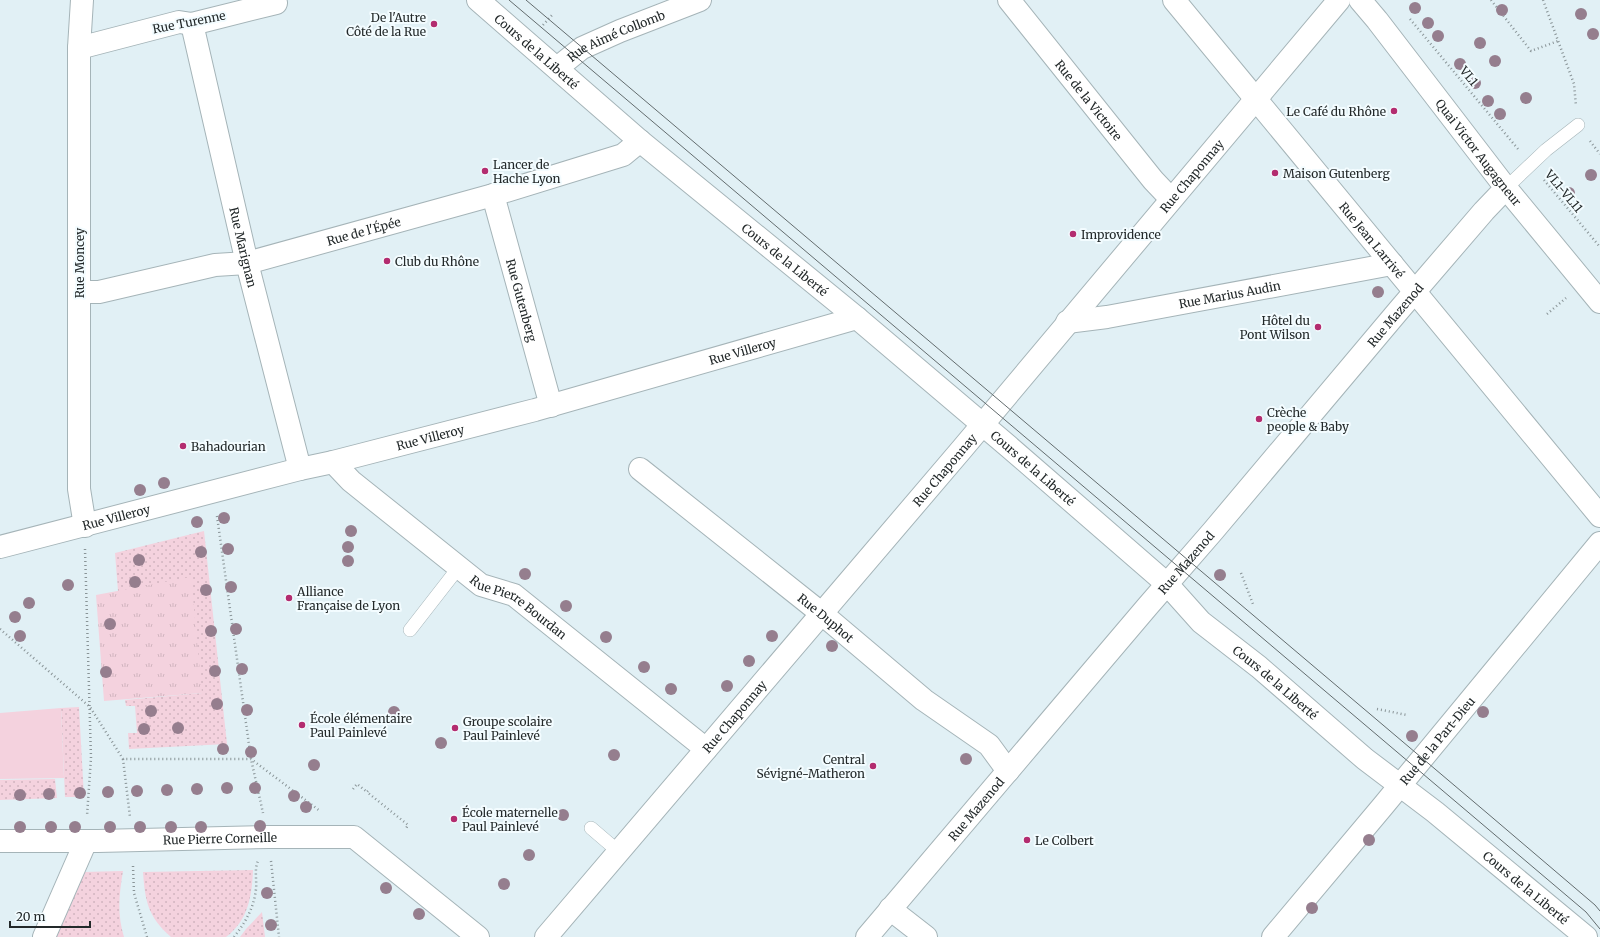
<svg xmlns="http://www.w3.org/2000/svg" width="1600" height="937" font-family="Merriweather,serif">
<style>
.grass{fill:url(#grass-dots)}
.park{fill:url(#park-tufts)}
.garden{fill:#f4d2de}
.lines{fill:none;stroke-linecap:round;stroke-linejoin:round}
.lane-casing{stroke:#a5b4b8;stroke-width:14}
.street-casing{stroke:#a5b4b8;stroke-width:24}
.secondary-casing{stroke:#a5b4b8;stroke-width:24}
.primary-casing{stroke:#a5b4b8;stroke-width:24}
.path{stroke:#899497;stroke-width:2.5;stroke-dasharray:1 3;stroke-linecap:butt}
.lane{stroke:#fff;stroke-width:13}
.street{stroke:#fff;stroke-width:22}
.secondary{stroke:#fff;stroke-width:22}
.primary{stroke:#fff;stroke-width:22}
.tram{stroke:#636c6e;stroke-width:1}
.tree{fill:#957e8e}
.poi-dot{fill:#b32c6f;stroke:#f3fcff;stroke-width:1.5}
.labels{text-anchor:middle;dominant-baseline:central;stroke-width:4;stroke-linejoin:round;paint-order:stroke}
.poi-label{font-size:12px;fill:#23292a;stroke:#f3fcff;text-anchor:start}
.street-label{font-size:12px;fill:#23292a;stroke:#f3fcff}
</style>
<defs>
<pattern id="grass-dots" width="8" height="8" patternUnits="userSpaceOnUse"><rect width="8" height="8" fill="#f4d2de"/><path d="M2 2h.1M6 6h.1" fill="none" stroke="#d1b4bf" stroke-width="1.8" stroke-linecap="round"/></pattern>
<pattern id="park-tufts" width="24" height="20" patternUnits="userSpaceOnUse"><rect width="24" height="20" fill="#f4d2de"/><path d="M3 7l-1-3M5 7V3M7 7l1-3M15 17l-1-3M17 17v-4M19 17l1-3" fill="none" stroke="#d1b4bf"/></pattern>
</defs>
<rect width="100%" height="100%" fill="#e1f0f5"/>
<path class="grass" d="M204,531L227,744L129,749L128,733H137L135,706H126L125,700L202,693L118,591L115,553Z
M79,707L84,797H65L61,708Z
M55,779L57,798L0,800V780Z
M253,870C252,896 248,921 226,937H171C148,917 145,901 143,872Z
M123,871C119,894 117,915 124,937H56L83,872Z
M262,912L265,937H240L246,929Z"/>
<path class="park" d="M191,577L202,693L104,701L96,595Z"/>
<path class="garden" d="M61,708L64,778L0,779V713Z"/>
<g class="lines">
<g class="lane-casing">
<path id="lane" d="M1506,188L1546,150L1578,125
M410,630L459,567
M591,828L619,852"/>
</g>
<g class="street-casing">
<g id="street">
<path d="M82,0L79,48V489L85,526"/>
<path id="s1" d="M1009,0L1153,180L1171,199"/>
<path id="s2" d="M1174,0L1600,516"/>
<path id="s3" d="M192,24L247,263L300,469"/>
<path d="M79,48L179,22L192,24L276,3"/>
<path id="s4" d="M557,68L582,48L620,31L700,0"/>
<path id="s5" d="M493,195L551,406"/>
<path id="s6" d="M79,292H99L215,265L247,263L493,195L623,155L640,141"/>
<path id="s7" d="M1067,322L1107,317L1392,264"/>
<path id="s8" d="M333,462L351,481L481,585L514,595L706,749"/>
<path id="s9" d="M640,469L821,613L924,700L989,745L1008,771"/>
<path id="s10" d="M0,547L300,469L333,462L535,410L857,318"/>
<path id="s11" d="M0,841H98L269,837H354L478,937"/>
<path d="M890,909L926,937"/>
<path d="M44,937L86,841"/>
<path id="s12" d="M546,937L962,449L1339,0"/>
<path id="s13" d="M867,937L1147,607L1213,531L1399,310L1484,211L1506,188"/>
<path id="s14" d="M1273,937L1383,806L1600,543"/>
</g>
</g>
<g class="secondary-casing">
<g id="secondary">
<path id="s15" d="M478,0L640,141L857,318L1008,446L1167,584L1201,622L1259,667L1365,759L1435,812L1586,937"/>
</g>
</g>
<g class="primary-casing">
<g id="primary">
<path id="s16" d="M1360,0L1377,20L1506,188L1600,302"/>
</g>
</g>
<path class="path" d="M1491,0L1531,51L1558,41
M1543,0L1574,84L1576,106
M1410,19L1518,149
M543,25L553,14
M1590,141L1600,154
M1544,180L1600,247
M1547,314L1566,298
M217,516L251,759L263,813
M85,549L91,758L87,816
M1241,573L1253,604
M0,629L90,707L123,759H251L320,811
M1377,709L1407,715
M123,759L130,817
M353,789L357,784L367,792
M368,791L367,792L408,825L405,830
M271,861L279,937
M133,866L134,893L147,937
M234,937C245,923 254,908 256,889C257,880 254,870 258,861"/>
<use href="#lane" class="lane"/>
<use href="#street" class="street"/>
<use href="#secondary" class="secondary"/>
<use href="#primary" class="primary"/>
<path class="tram" d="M509,0L1586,912L1600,929
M526,0L1487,813L1595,905L1600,911"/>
</g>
<g class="tree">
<circle cx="1415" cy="8" r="6"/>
<circle cx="1502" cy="10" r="6"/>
<circle cx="1581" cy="14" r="6"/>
<circle cx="1428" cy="23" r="6"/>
<circle cx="1593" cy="34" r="6"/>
<circle cx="1438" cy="36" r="6"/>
<circle cx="1480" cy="43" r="6"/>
<circle cx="1495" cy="61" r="6"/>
<circle cx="1460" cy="64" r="6"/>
<circle cx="1475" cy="83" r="6"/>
<circle cx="1526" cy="98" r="6"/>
<circle cx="1488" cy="101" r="6"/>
<circle cx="1500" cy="114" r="6"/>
<circle cx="1591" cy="175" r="6"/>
<circle cx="1569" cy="193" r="6"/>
<circle cx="1378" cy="292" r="6"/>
<circle cx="164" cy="483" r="6"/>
<circle cx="140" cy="490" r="6"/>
<circle cx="224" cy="518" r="6"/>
<circle cx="197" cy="522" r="6"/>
<circle cx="351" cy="531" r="6"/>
<circle cx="348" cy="547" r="6"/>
<circle cx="228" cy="549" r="6"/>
<circle cx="201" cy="552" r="6"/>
<circle cx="139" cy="560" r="6"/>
<circle cx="348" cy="561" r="6"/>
<circle cx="525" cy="574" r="6"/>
<circle cx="1220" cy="575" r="6"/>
<circle cx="135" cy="582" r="6"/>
<circle cx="68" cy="585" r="6"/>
<circle cx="231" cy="587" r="6"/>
<circle cx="206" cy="590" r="6"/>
<circle cx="29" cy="603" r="6"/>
<circle cx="566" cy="606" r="6"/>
<circle cx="15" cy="617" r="6"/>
<circle cx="110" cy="624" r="6"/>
<circle cx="236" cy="629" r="6"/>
<circle cx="211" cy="631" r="6"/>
<circle cx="20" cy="636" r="6"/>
<circle cx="772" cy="636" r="6"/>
<circle cx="606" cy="637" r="6"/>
<circle cx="832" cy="646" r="6"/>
<circle cx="749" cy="661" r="6"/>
<circle cx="644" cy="667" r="6"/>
<circle cx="242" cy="669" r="6"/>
<circle cx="215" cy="671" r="6"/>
<circle cx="106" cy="672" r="6"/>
<circle cx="727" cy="686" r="6"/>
<circle cx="671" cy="689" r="6"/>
<circle cx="217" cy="704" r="6"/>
<circle cx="247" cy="710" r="6"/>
<circle cx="151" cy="711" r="6"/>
<circle cx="394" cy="712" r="6"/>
<circle cx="1483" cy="712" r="6"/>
<circle cx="178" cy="728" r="6"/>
<circle cx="144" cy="729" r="6"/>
<circle cx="1412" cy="736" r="6"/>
<circle cx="441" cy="743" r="6"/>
<circle cx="223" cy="749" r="6"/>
<circle cx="251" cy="752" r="6"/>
<circle cx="614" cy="755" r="6"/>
<circle cx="966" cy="759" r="6"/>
<circle cx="314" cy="765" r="6"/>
<circle cx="227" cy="788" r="6"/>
<circle cx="255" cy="788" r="6"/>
<circle cx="197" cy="789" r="6"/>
<circle cx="167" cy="790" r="6"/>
<circle cx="137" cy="791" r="6"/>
<circle cx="108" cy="792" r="6"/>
<circle cx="80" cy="793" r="6"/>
<circle cx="49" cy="794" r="6"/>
<circle cx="20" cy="795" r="6"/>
<circle cx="294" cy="796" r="6"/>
<circle cx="306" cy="807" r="6"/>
<circle cx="563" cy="815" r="6"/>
<circle cx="260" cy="826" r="6"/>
<circle cx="20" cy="827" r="6"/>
<circle cx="51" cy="827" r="6"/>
<circle cx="75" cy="827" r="6"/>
<circle cx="110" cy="827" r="6"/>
<circle cx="140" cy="827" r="6"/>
<circle cx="171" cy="827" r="6"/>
<circle cx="201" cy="827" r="6"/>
<circle cx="1369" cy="840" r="6"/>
<circle cx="529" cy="855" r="6"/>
<circle cx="504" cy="884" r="6"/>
<circle cx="386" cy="888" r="6"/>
<circle cx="267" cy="893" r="6"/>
<circle cx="1312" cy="908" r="6"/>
<circle cx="419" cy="914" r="6"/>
<circle cx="271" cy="925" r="6"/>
</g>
<g class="poi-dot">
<circle cx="434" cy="24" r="4"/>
<circle cx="1394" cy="111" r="4"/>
<circle cx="485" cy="171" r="4"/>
<circle cx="1275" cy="173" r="4"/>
<circle cx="1073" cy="234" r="4"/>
<circle cx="387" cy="261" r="4"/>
<circle cx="1318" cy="327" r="4"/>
<circle cx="1259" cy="419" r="4"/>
<circle cx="183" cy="446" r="4"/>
<circle cx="289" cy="598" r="4"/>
<circle cx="302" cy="725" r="4"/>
<circle cx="455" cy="728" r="4"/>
<circle cx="873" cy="766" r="4"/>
<circle cx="454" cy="819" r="4"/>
<circle cx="1027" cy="840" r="4"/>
</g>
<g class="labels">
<g class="poi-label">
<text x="426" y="17" text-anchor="end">De l'Autre<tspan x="426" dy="14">Côté de la Rue</tspan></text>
<text x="1386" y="111" text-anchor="end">Le Café du Rhône</text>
<text x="493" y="164">Lancer de<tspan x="493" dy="14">Hache Lyon</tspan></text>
<text x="1283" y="173">Maison Gutenberg</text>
<text x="1081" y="234">Improvidence</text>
<text x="395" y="261">Club du Rhône</text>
<text x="1310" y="320" text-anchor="end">Hôtel du<tspan x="1310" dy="14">Pont Wilson</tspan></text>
<text x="1267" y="412">Crèche<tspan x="1267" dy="14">people &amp; Baby</tspan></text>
<text x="191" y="446">Bahadourian</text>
<text x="297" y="591">Alliance<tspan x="297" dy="14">Française de Lyon</tspan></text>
<text x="310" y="718">École élémentaire<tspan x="310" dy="14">Paul Painlevé</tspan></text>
<text x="463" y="721">Groupe scolaire<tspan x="463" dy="14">Paul Painlevé</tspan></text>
<text x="865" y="759" text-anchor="end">Central<tspan x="865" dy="14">Sévigné-Matheron</tspan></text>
<text x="462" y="812">École maternelle<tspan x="462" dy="14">Paul Painlevé</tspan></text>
<text x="1035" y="840">Le Colbert</text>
</g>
<g class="street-label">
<text transform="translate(189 22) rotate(-11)">Rue Turenne</text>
<text stroke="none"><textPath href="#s4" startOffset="68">Rue Aimé Collomb</textPath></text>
<text stroke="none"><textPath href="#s15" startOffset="78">Cours de la Liberté</textPath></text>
<text transform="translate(1469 76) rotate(50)">VL1</text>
<text stroke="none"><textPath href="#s1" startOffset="128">Rue de la Victoire</textPath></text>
<text stroke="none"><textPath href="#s16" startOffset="193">Quai Victor Augagneur</textPath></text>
<text stroke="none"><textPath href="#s12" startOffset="998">Rue Chaponnay</textPath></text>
<text transform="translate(1564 191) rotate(50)">VL1-VL11</text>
<text stroke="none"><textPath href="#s6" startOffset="292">Rue de l'Épée</textPath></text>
<text stroke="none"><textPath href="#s2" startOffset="311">Rue Jean Larrivé</textPath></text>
<text stroke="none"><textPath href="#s3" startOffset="229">Rue Marignan</textPath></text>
<text stroke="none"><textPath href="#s15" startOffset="402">Cours de la Liberté</textPath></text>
<text transform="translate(79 263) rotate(-90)">Rue Moncey</text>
<text stroke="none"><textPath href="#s7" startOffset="165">Rue Marius Audin</textPath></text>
<text stroke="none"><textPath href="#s5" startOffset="109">Rue Gutenberg</textPath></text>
<text stroke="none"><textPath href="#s13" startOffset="816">Rue Mazenod</textPath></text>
<text stroke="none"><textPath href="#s10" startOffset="768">Rue Villeroy</textPath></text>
<text stroke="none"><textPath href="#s10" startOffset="444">Rue Villeroy</textPath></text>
<text stroke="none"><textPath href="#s15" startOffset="726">Cours de la Liberté</textPath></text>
<text stroke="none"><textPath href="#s12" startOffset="614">Rue Chaponnay</textPath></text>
<text stroke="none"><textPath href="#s10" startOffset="120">Rue Villeroy</textPath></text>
<text stroke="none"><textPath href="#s13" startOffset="492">Rue Mazenod</textPath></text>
<text stroke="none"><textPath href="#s8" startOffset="237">Rue Pierre Bourdan</textPath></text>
<text stroke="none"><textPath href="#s9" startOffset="238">Rue Duphot</textPath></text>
<text stroke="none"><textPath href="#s15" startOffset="1050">Cours de la Liberté</textPath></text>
<text stroke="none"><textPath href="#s12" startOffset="290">Rue Chaponnay</textPath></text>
<text stroke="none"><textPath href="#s14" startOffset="256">Rue de la Part-Dieu</textPath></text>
<text stroke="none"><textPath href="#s13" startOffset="168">Rue Mazenod</textPath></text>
<text stroke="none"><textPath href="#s11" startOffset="220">Rue Pierre Corneille</textPath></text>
<text stroke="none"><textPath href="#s15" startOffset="1374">Cours de la Liberté</textPath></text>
</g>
</g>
<path d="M10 921v6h80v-6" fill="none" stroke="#23292a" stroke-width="2"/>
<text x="16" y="921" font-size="12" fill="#23292a" stroke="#f3fcff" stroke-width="3" paint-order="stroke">20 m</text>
</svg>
